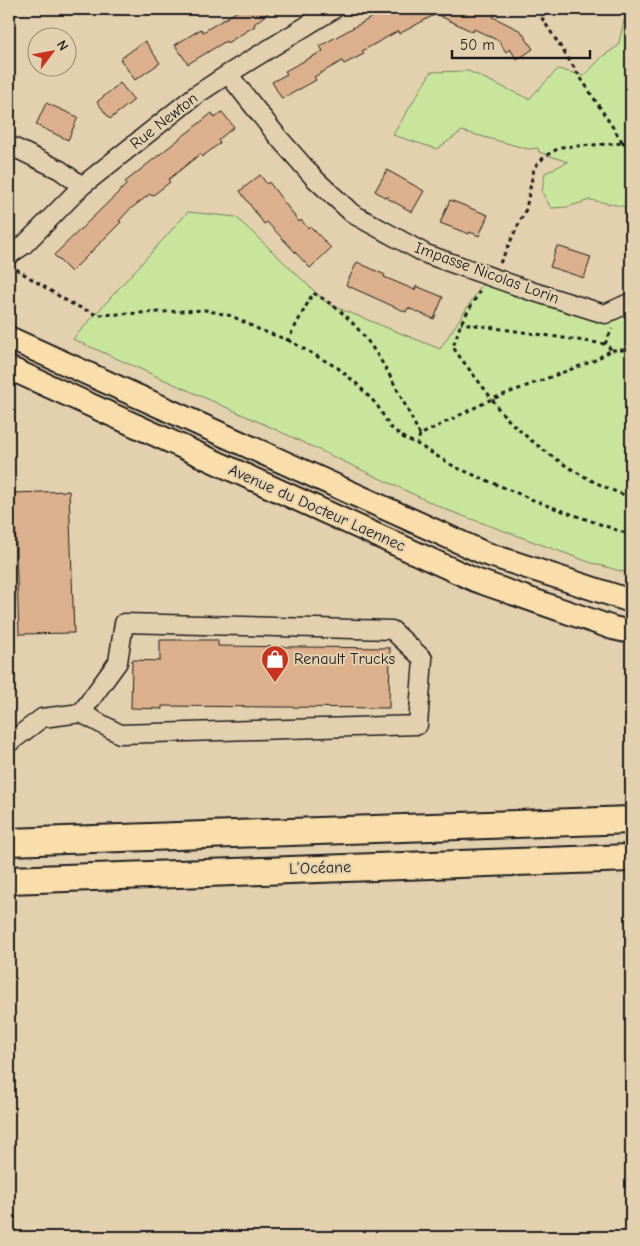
<svg xmlns="http://www.w3.org/2000/svg" width="640" height="1246" font-family="'Comic Neue',sans-serif">
<style>
.green{fill:#c9e59c;stroke:#72805c}
.building{fill:#dcb08c;stroke:#1c1c1c}
.lines{fill:none;stroke-linecap:round;stroke-linejoin:round}
.minor-casing{stroke:#1c1c1c;stroke-width:21}
.major-casing{stroke:#1c1c1c;stroke-width:26}
.highway-casing{stroke:#1c1c1c;stroke-width:30}
.path{stroke:#1c1c1c;stroke-width:3;stroke-dasharray:4 4;stroke-linecap:butt}
.minor{stroke:#e3d0ae;stroke-width:18}
.major{stroke:#f9deab;stroke-width:22}
.highway{stroke:#f9deab;stroke-width:26}
.labels{text-anchor:middle;dominant-baseline:central;stroke-width:4;stroke-linejoin:round;paint-order:stroke}
.street-label{font-size:16px;fill:#1c1c1c;stroke:#e3d0ae}
.poi-label{font-size:16px;fill:#1c1c1c;stroke:#e3d0ae;text-anchor:start}
</style>
<rect width="100%" height="100%" fill="#e3d0ae"/>
<filter id="ink" filterUnits="userSpaceOnUse"><feTurbulence type="fractalNoise" baseFrequency=".02" numOctaves="2"/><feDisplacementMap in="SourceGraphic" scale="10" xChannelSelector="R" yChannelSelector="G"/><feConvolveMatrix kernelMatrix="1 2 1 2 8 2 1 2 1" color-interpolation-filters="sRGB"/></filter>
<g filter="url(#ink)">
<path class="green" d="M627,9H631V209L622,206L590,200L567,207L551,208L542,192L545,173L568,162L539,152L538,148L528,149L462,131L437,149L393,135L431,72L468,71L529,99L558,69L584,76L603,56L618,46Z
M188,212L236,217L328,304L440,349L493,268L631,319V574L589,562L447,510L266,425L73,339Z"/>
<path class="building" d="M241,9H273L254,24L255,26L227,43L226,41L188,64L175,45L201,29L203,32Z
M387,9H498L493,17L521,31L533,49L517,60L510,49L506,52L499,41L474,29L473,32L436,14L399,34L398,31L362,51L364,54L344,64L342,61L314,77L316,80L282,99L272,82L287,74L285,71L323,51L320,46Z
M145,41L160,63L135,80L120,59Z
M120,83L134,100L110,119L97,102Z
M46,103L78,117L68,140L36,125Z
M222,112L234,127L218,140L220,143L202,157L200,154L168,180L170,182L152,196L150,194L129,210L119,221L121,222L71,272L54,255L127,184L125,182L212,113L215,118Z
M387,170L424,191L412,212L387,198L388,196L386,198L375,191Z
M260,175L267,184L269,182L299,222L301,220L308,228L310,226L331,248L310,268L267,222L264,224L240,191Z
M450,200L488,215L479,236L470,232L469,234L440,223Z
M557,246L591,257L584,278L550,267Z
M357,262L385,275L384,277L415,290L416,286L443,297L434,319L408,308L406,312L346,285Z
M69,491L74,633L19,634L14,493Z
M160,640H218V646L390,648L389,708L162,706V709L131,708L132,660L160,661Z"/>
<g class="lines">
<g class="minor-casing">
<path id="minor" d="M228,74L278,137L315,179L353,214L426,254L531,291L605,314L631,302
M9,145L60,170L82,186
M9,255L24,245L82,186L196,95L228,74L334,9
M9,743L42,718L81,713L120,734L418,725L423,659L392,630L124,623L118,662L81,713"/>
</g>
<g class="major-casing">
<path id="major" d="M9,338L484,553L631,601
M9,368L475,580L613,628L631,632"/>
</g>
<g class="highway-casing">
<path id="highway" d="M9,842L631,820
M9,880L631,858"/>
</g>
<path class="path" d="M631,137L623,143L631,146
M500,263L526,209L534,168L545,156L561,147L623,143L536,9
M16,269L70,303L97,315L205,310L232,316L260,330L288,340L313,293C369,322 393,382 420,435L492,399L593,361L612,350L605,344L461,323
M480,291L461,323L453,347C465,365 479,381 492,399C496,404 498,410 503,414C533,447 588,484 631,497
M288,340L338,368L357,384L377,405L390,427L404,438L417,444
M605,344L612,329
M612,350H631
M420,435L417,444L455,467L543,504L631,535"/>
<use href="#minor" class="minor"/>
<use href="#major" class="major"/>
<use href="#highway" class="highway"/>
</g>
</g>
<defs>
<g id="shop-pin" transform="scale(1.4375)"><path d="M0 17L-7.5 6A9.5 9.5 0 1 1 7.5 6Z" fill="#c8321e" stroke="#e3d0ae"/><path d="M-5-2.5h2.3a2.7 3.5 0 0 1 5.4 0H5L5.5 6h-11ZM-1.5-2.5h3a1.5 2.3 0 0 0-3 0Z" fill="#fff"/></g>
</defs>
<g fill-rule="evenodd">
<use href="#shop-pin" x="275" y="659"/>
</g>
<g class="labels">
<g class="street-label">
<text transform="translate(164 121) rotate(-38)">Rue Newton</text>
<text transform="translate(487 273) rotate(20)">Impasse Nicolas Lorin</text>
<text transform="translate(317 508) rotate(24)">Avenue du Docteur Laennec</text>
<text transform="translate(320 868) rotate(-2)">L’Océane</text>
</g>
<g class="poi-label">
<text x="294" y="659">Renault Trucks</text>
</g>
</g>
<rect width="640" height="1246" fill="none" stroke="#e3d0ae" stroke-width="30"/>
<rect x="15" y="15" width="610" height="1216" fill="none" stroke="#1c1c1c" stroke-width="2" filter="url(#ink)"/>
<g transform="translate(52 52) rotate(58)"><circle r="24" fill="#e3d0ae" stroke="#938874"/>
<path d="M0-4L9 19L0 12L-9 19Z" fill="#c8321e"/>
<text y="-8" font-size="14" font-weight="bold" text-anchor="middle" fill="#1c1c1c">N</text>
</g>
<path d="M452 50v8h138v-8" fill="none" stroke="#1c1c1c" stroke-width="2.5"/>
<text x="460" y="50" font-size="15" fill="#1c1c1c" stroke="#e3d0ae" stroke-width="4" paint-order="stroke">50 m</text>
</svg>
